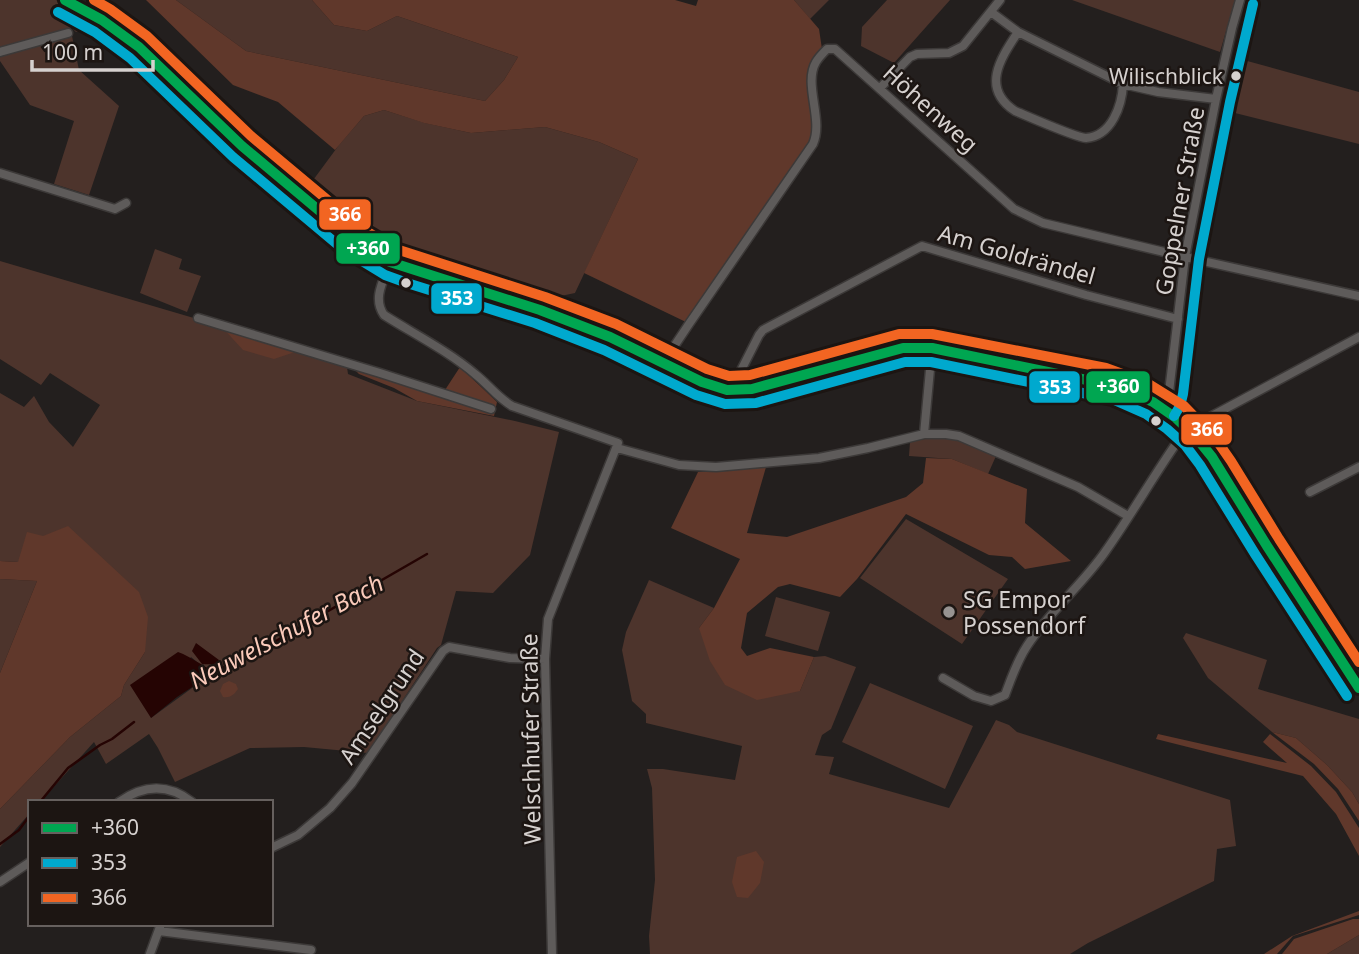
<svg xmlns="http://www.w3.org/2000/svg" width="1359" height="954" font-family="'Noto Sans',sans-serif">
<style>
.green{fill:#4d342c;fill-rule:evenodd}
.forest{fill:#60382b}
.water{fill:#250403}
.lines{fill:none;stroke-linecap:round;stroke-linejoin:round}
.stream{stroke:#250403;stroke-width:2.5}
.minor-casing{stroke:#3c3938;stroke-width:11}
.major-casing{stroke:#3c3938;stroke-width:14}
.minor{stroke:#5e5b5a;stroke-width:8}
.major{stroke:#615653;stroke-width:10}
.bus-1-casing{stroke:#1c1512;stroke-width:16}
.bus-2-casing{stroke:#1c1512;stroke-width:16}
.bus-3-casing{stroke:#1c1512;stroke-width:16}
.bus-1{stroke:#00a651;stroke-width:10}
.bus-2{stroke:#00a9ce;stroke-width:10}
.bus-3{stroke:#f26522;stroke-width:10}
.bus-dot{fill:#d6d1cf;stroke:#1c1512;stroke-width:2.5}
.poi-dot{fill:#979391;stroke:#1c1512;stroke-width:2.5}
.labels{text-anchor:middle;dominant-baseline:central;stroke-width:5;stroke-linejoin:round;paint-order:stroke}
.bus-label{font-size:21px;fill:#d6d1cf;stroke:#1c1512;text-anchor:end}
.street-label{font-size:23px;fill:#d6d1cf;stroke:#1c1512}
.poi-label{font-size:23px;fill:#d6d1cf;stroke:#1c1512;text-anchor:start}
.water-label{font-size:24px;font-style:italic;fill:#facaba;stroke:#1c1512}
.line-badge{stroke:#1c1512;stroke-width:2.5}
.badge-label{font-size:19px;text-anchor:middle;font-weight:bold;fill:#fff}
</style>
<rect width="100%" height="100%" fill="#231f1e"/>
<path class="green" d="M0,0H56L96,22L93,26L76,32L72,28L0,48Z
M176,0H312L334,25L367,31L397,16L518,57L504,80L485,101L246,51Z
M794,0H829L810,19Z
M887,0H950L894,63L861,46L862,27Z
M1072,0H1235L1220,52Z
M72,36L79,70L119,106L89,195L54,184L74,121L30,105L0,61V55L42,42Z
M1240,59L1359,92V144L1227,111Z
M384,110L425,123L471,133L545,127L599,142L638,159L575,293L542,300L450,274L392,255L367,240L305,191L339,145L364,116Z
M155,249L182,259L179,269L201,276L187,312L140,293Z
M0,261L221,326L347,367L348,374L417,401L515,421L559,432L530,555L493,593L456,591L441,645L437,648L368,753L304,747L250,748L175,782L158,748L149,734L106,764L94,742L40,802H30V813L0,847V809L70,737L121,696L124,685L145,652L18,562L0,561V393L24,407L34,396L49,422L73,447L100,405L50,373L41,385L0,359ZM191,657L202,666L214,672L151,718Z
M939,436L956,440L996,456L988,474L952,459L909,456L910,442Z
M906,519L1008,579L962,644L860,578Z
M0,579L37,581L0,673Z
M649,580L714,608L699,628L800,691L814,657L825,656L856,667L831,729L822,735L815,755L834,757L829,774L949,808L996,720L1009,725L1017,732L1230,800L1236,846L1217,849L1214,881L1088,943L1070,954H650L649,936L655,880L652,788L647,769H663L735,780L742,746L646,723V714L632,701L622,650L626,632Z
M776,597L830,612L818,651L765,636Z
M1186,633L1267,660L1258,689L1359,719V804L1352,792L1327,765L1296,738L1272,732L1208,678L1183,638Z
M870,683L973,726L945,789L842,742Z
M1359,935V954H1327Z"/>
<path class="forest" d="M146,0H176L246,51L485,101L504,80L518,57L397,16L367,31L334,25L312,0H675L696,6L698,0H794L819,29L822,49L814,62V134L812,142L688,323L584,273L638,159L599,142L545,127L471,133L424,123L384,110L364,116L335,150L278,102L233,85Z
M221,326L298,351L274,359L243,350Z
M460,367L497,402L494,416L417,401L394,388L359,374L354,369L445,390Z
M926,458L952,459L1027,489L1025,523L1071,561L1025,569L1012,557L989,555L906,514L857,579L840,597L790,584L778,587L747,613L741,648L747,656L770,648L814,657L800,691L757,700L725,685L710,661L699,628L714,608L740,559L671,528L698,472L766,467L747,533L787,537L906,497L923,483Z
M68,526L139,592L148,617L145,652L124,685L121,696L70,737L0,809V673L37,581L0,579V561L18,562L27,532L43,536Z
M229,681L236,684L238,689C234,695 230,698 223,697L220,691L223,684Z
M1272,732L1296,738L1327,765L1352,792L1359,804V821L1338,789L1314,764Z
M1158,734L1287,763L1263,742L1270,734L1311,766L1336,792L1359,828V856L1336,814L1303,776L1156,739Z
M756,851L764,862L760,883L748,898L737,897L732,882L737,857Z
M1359,911V915L1293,936L1277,954H1264L1292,936Z
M1353,919H1359V935L1327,954H1282L1294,939Z"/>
<path class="water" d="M196,643L219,660C216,666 208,664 202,664L192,651Z
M178,652C192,657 202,666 215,672L177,697L151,718L130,685Z"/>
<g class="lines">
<path class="stream" d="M209,672L238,663L427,554
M40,802L68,768L100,745L112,739L134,722
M0,844L19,830L30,815"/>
<g class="minor-casing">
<path id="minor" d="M991,12L1018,32L1123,84L1158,92L1216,99
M1018,32C1001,58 980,88 1015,111C1027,116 1077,138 1086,138C1112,136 1122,105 1123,84
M0,52L68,33
M880,88L910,57L917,54L949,53L963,46L1000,0
M0,173L115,209L126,203
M390,262C384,280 372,298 384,315C414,334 448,351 475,374C488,384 497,397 512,406L618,443L548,619L545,659L552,954
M198,318L380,373L491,409
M663,363L689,324L813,144C824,120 803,84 816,62C819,57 823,53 827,49H835L1014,209L1043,223L1185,257L1359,296
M731,390L759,335L763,330L922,246L1086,295L1178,319
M1162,409L1167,401L1169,392L1185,257L1216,99L1232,28L1240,0
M924,434L932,348
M617,448L679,465L716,467L819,458L868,448L924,434H946L959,436L1078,487L1128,516
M1310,492L1359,467
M943,678L974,696L991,701L1005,695C1011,679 1017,661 1027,646C1049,612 1082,585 1105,552C1132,514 1155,473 1182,435L1193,426L1359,337
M119,802C143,785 168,783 192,802
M271,848L298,835L330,808L352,783L443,651L449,647L510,658L545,659
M0,882L30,862
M159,931L311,950
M150,954L161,924"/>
</g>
<g class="major-casing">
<path id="major" d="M65,0L102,20L139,47L242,146L353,239L390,262L411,270L540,310L610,337L702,382L727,390L752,389L903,348H932L1103,382C1137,390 1172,410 1195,436C1219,462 1235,496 1254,526C1288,580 1324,634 1359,688"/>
</g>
<use href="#minor" class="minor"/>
<use href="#major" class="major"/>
<g class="bus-1-casing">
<path id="bus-1" d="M65,0L102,20L139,47L242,146L353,239L390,262L540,310L610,337L702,382L727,390L752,389L903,348H932L1116,386L1153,402L1176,418L1195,436L1212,457L1267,546L1359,688"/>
</g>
<g class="bus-2-casing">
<path id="bus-2" d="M58,12L95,32L130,58L233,157L344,250L385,275L407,283L535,323L604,350L696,395L725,404L756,403L905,362H931L1112,399L1146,414L1167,429L1185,445L1200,465L1255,554L1347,696
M1174,416L1180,406L1183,394L1199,259L1230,102L1253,4"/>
</g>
<g class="bus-3-casing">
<path id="bus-3" d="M94,0L110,9L147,36L251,136L361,228L396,249L545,297L616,324L707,369L729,376L750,375L899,334H932L1106,368L1147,383L1184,406L1215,438L1231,461L1279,539L1359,662"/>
</g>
<use href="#bus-1" class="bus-1"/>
<use href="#bus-2" class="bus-2"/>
<use href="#bus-3" class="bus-3"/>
</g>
<g class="bus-dot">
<circle cx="1236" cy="76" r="6"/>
<circle cx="406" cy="283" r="6"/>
<circle cx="1156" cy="421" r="6"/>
</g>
<circle class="poi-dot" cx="949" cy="612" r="7"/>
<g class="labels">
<g class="bus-label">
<text x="1223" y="76">Wilischblick</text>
</g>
<g class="street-label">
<text transform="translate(931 108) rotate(42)">Höhenweg</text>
<text transform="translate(1179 201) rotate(-80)">Goppelner Straße</text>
<text transform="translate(1017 254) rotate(16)">Am Goldrändel</text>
<text transform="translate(381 706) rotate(-56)">Amselgrund</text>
<text transform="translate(530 739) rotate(-91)">Welschhufer Straße</text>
</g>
<g class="poi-label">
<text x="963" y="599">SG Empor<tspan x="963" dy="26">Possendorf</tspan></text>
</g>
<g class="water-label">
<text transform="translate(286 631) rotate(-28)">Neuwelschufer Bach</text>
</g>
</g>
<g class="line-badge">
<rect x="318" y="198" width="54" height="33" rx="7" fill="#f26522"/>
<rect x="335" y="232" width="66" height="33" rx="7" fill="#00a651"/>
<rect x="430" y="282" width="53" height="33" rx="7" fill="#00a9ce"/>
<rect x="1085" y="370" width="66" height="34" rx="7" fill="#00a651"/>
<rect x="1028" y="370" width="53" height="34" rx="7" fill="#00a9ce"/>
<rect x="1180" y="413" width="53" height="33" rx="7" fill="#f26522"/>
</g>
<g class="badge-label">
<text x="345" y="221">366</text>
<text x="368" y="255">+360</text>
<text x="457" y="305">353</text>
<text x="1118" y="393">+360</text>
<text x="1055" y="394">353</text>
<text x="1207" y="436">366</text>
</g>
<rect x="28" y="800" width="245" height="126" fill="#1c1512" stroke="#66605e" stroke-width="2"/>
<rect x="42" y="823" width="35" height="10" fill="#00a651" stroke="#66605e" stroke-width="2"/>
<text x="91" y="835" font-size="21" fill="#d6d1cf">+360</text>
<rect x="42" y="858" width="35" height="10" fill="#00a9ce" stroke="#66605e" stroke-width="2"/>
<text x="91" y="870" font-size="21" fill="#d6d1cf">353</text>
<rect x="42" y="893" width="35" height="10" fill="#f26522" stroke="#66605e" stroke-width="2"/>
<text x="91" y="905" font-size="21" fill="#d6d1cf">366</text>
<path d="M32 60v10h121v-10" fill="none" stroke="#d6d1cf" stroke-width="3.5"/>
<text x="42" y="60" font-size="21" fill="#d6d1cf" stroke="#1c1512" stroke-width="5" paint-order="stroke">100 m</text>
</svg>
